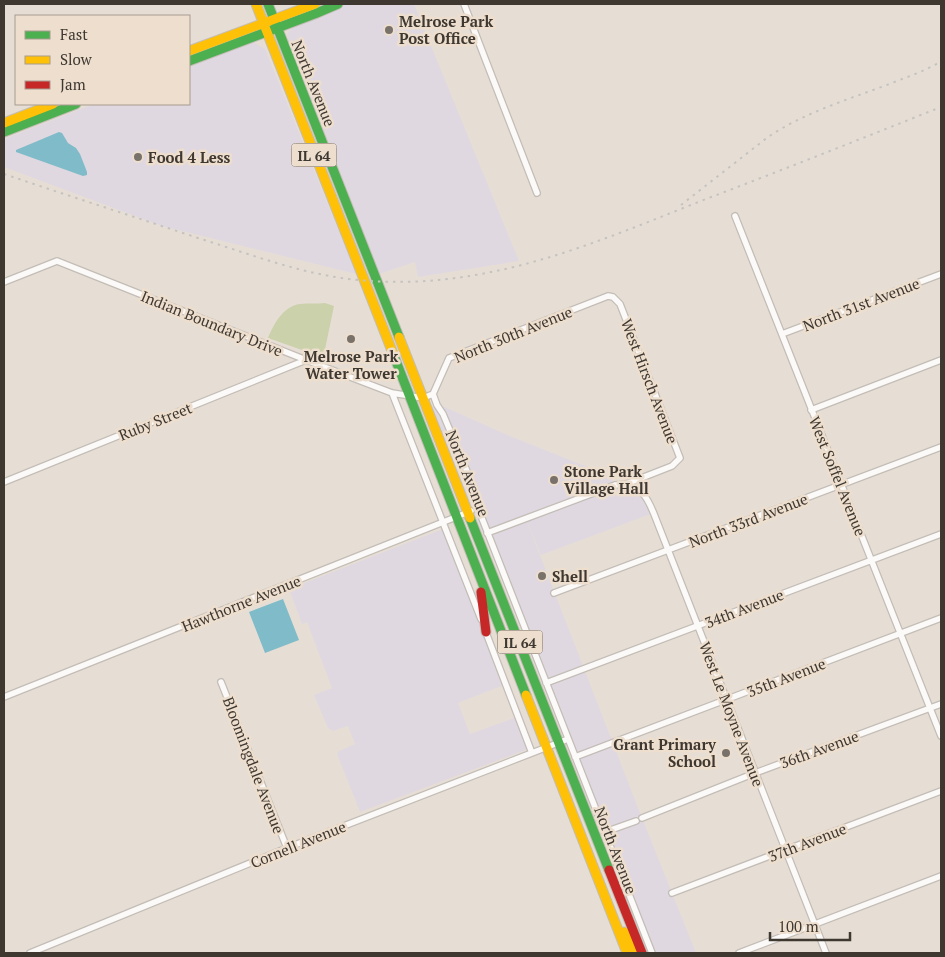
<svg xmlns="http://www.w3.org/2000/svg" width="945" height="957" font-family="'PT Serif',serif">
<style>
.commercial{fill:#dfd8e0}
.green{fill:#cbd1aa}
.water{fill:#7fbbc8}
.lines{fill:none;stroke-linecap:round;stroke-linejoin:round}
.street-casing{stroke:#c3bdb6;stroke-width:8}
.fast-casing{stroke:#c3bdb6;stroke-width:11}
.slow-casing{stroke:#c3bdb6;stroke-width:11}
.jam-casing{stroke:#c3bdb6;stroke-width:11}
.street{stroke:#fbfaf9;stroke-width:5.5}
.fast{stroke:#4caf50;stroke-width:9}
.slow{stroke:#ffc107;stroke-width:9}
.jam{stroke:#c62828;stroke-width:9}
.rail{stroke:#c5c3c0;stroke-width:2;stroke-dasharray:2.5 5;stroke-linecap:butt}
.poi-dot{fill:#79726a;stroke:#eddece;stroke-width:2}
.labels{text-anchor:middle;dominant-baseline:central;stroke-width:5;stroke-linejoin:round;paint-order:stroke}
.shield{fill:#eddece;stroke:#726a60;stroke-width:1}
.shield-label{font-size:14px;font-weight:bold;fill:#3e3831}
.poi-label{font-size:15px;font-weight:bold;fill:#3e3831;stroke:#eddece;text-anchor:start}
.street-label{font-size:15px;fill:#3e3831;stroke:#eddece}
</style>
<rect width="100%" height="100%" fill="#e6ded5"/>
<path class="commercial" d="M344,4H414L519,261L418,277L415,262L379,274L289,46L287,34L295,24Z
M253,42L265,49L356,274L162,226L4,167V139L94,104H189V67Z
M438,404L505,434L610,476L613,483L649,496L656,512L541,555L525,516L482,532L431,407Z
M526,519L642,818L696,953H652L487,533Z
M443,529L504,685L458,703L470,734L517,717L528,749L360,812L337,754L339,751L355,744L348,726L333,731L328,728L314,695L332,688L307,622L302,624L289,589Z"/>
<path class="green" d="M325,303L334,306L324,354L319,356L268,338C274,324 283,306 300,304C308,303 317,304 325,303Z"/>
<path class="water" d="M59,132L62,133L68,143L76,148L80,154L87,172V175L83,176L16,152V150Z
M283,599L299,640L265,653L249,612Z"/>
<g class="lines">
<g class="street-casing">
<path id="street" d="M464,4L537,193
M735,216L941,736
M4,282L57,261L306,360L392,393L423,398L433,394L449,358L608,296L613,297L620,304L680,458L672,466L626,484L615,485L487,533
M782,334L941,274
M392,393L481,619
M433,394L437,405L443,414L474,488L478,508L652,953
M811,410L941,360
M4,482L306,360
M626,484C644,491 647,497 654,514L826,953
M554,593L941,447
M485,630L532,753
M221,682L287,848
M546,683L941,534
M4,697L471,511
M575,757L941,618
M642,818L755,773L941,704
M605,832L636,821
M672,893L941,791
M30,953L287,848L568,739
M739,953L941,876"/>
</g>
<g class="fast-casing">
<path id="fast" d="M268,4L399,337
M189,61L317,13L338,4
M4,132L76,104
M394,356L526,695
M470,518L609,870"/>
</g>
<g class="slow-casing">
<path id="slow" d="M256,4L394,356
M189,51L315,4
M4,123L53,104
M399,337L470,518
M526,695L627,953
M624,932L629,940L634,953"/>
</g>
<g class="jam-casing">
<path id="jam" d="M481,592L486,632
M609,870L642,953"/>
</g>
<use href="#street" class="street"/>
<use href="#fast" class="fast"/>
<use href="#slow" class="slow"/>
<use href="#jam" class="jam"/>
<path class="rail" d="M4,174C69,196 135,217 201,239C253,255 304,275 358,280C485,292 592,244 706,199C785,169 863,138 941,107
M681,205L768,137C805,112 850,99 892,83C909,76 926,71 941,61"/>
</g>
<g class="poi-dot">
<circle cx="389" cy="30" r="5"/>
<circle cx="138" cy="157" r="5"/>
<circle cx="351" cy="339" r="5"/>
<circle cx="554" cy="480" r="5"/>
<circle cx="542" cy="576" r="5"/>
<circle cx="726" cy="753" r="5"/>
</g>
<g class="labels">
<g class="shield">
<rect x="291.5" y="143.5" width="45" height="23" rx="4"/>
<rect x="497.5" y="630.5" width="45" height="23" rx="4"/>
</g>
<g class="shield-label">
<text x="314" y="155">IL 64</text>
<text x="520" y="642">IL 64</text>
</g>
<g class="poi-label">
<text x="399" y="21">Melrose Park<tspan x="399" dy="17">Post Office</tspan></text>
<text x="148" y="157">Food 4 Less</text>
<text x="351" y="356" text-anchor="middle">Melrose Park<tspan x="351" dy="17">Water Tower</tspan></text>
<text x="564" y="471">Stone Park<tspan x="564" dy="17">Village Hall</tspan></text>
<text x="552" y="576">Shell</text>
<text x="716" y="744" text-anchor="end">Grant Primary<tspan x="716" dy="17">School</tspan></text>
</g>
<g class="street-label">
<text transform="translate(314 83) rotate(68)">North Avenue</text>
<text transform="translate(861 304) rotate(-21)">North 31st Avenue</text>
<text transform="translate(212 323) rotate(22)">Indian Boundary Drive</text>
<text transform="translate(513 334) rotate(-22)">North 30th Avenue</text>
<text transform="translate(650 381) rotate(69)">West Hirsch Avenue</text>
<text transform="translate(155 421) rotate(-22)">Ruby Street</text>
<text transform="translate(468 473) rotate(68)">North Avenue</text>
<text transform="translate(838 476) rotate(68)">West Soffel Avenue</text>
<text transform="translate(748 520) rotate(-21)">North 33rd Avenue</text>
<text transform="translate(241 603) rotate(-22)">Hawthorne Avenue</text>
<text transform="translate(744 608) rotate(-21)">34th Avenue</text>
<text transform="translate(786 677) rotate(-21)">35th Avenue</text>
<text transform="translate(732 714) rotate(69)">West Le Moyne Avenue</text>
<text transform="translate(819 749) rotate(-20)">36th Avenue</text>
<text transform="translate(254 765) rotate(69)">Bloomingdale Avenue</text>
<text transform="translate(807 842) rotate(-21)">37th Avenue</text>
<text transform="translate(298 844) rotate(-22)">Cornell Avenue</text>
<text transform="translate(616 850) rotate(69)">North Avenue</text>
</g>
</g>
<rect width="945" height="957" fill="none" stroke="#3e3831" stroke-width="10"/>
<rect x="15" y="15" width="175" height="90" fill="#eddece" stroke="#a79c8f"/>
<rect x="25" y="31" width="25" height="8" fill="#4caf50" stroke="#a79c8f"/>
<text x="60" y="40" font-size="15" fill="#3e3831">Fast</text>
<rect x="25" y="56" width="25" height="8" fill="#ffc107" stroke="#a79c8f"/>
<text x="60" y="65" font-size="15" fill="#3e3831">Slow</text>
<rect x="25" y="81" width="25" height="8" fill="#c62828" stroke="#a79c8f"/>
<text x="60" y="90" font-size="15" fill="#3e3831">Jam</text>
<path d="M770 932v8h80v-8" fill="none" stroke="#3e3831" stroke-width="2.5"/>
<text x="778" y="932" font-size="15" fill="#3e3831" stroke="#eddece" stroke-width="4" paint-order="stroke">100 m</text>
</svg>
